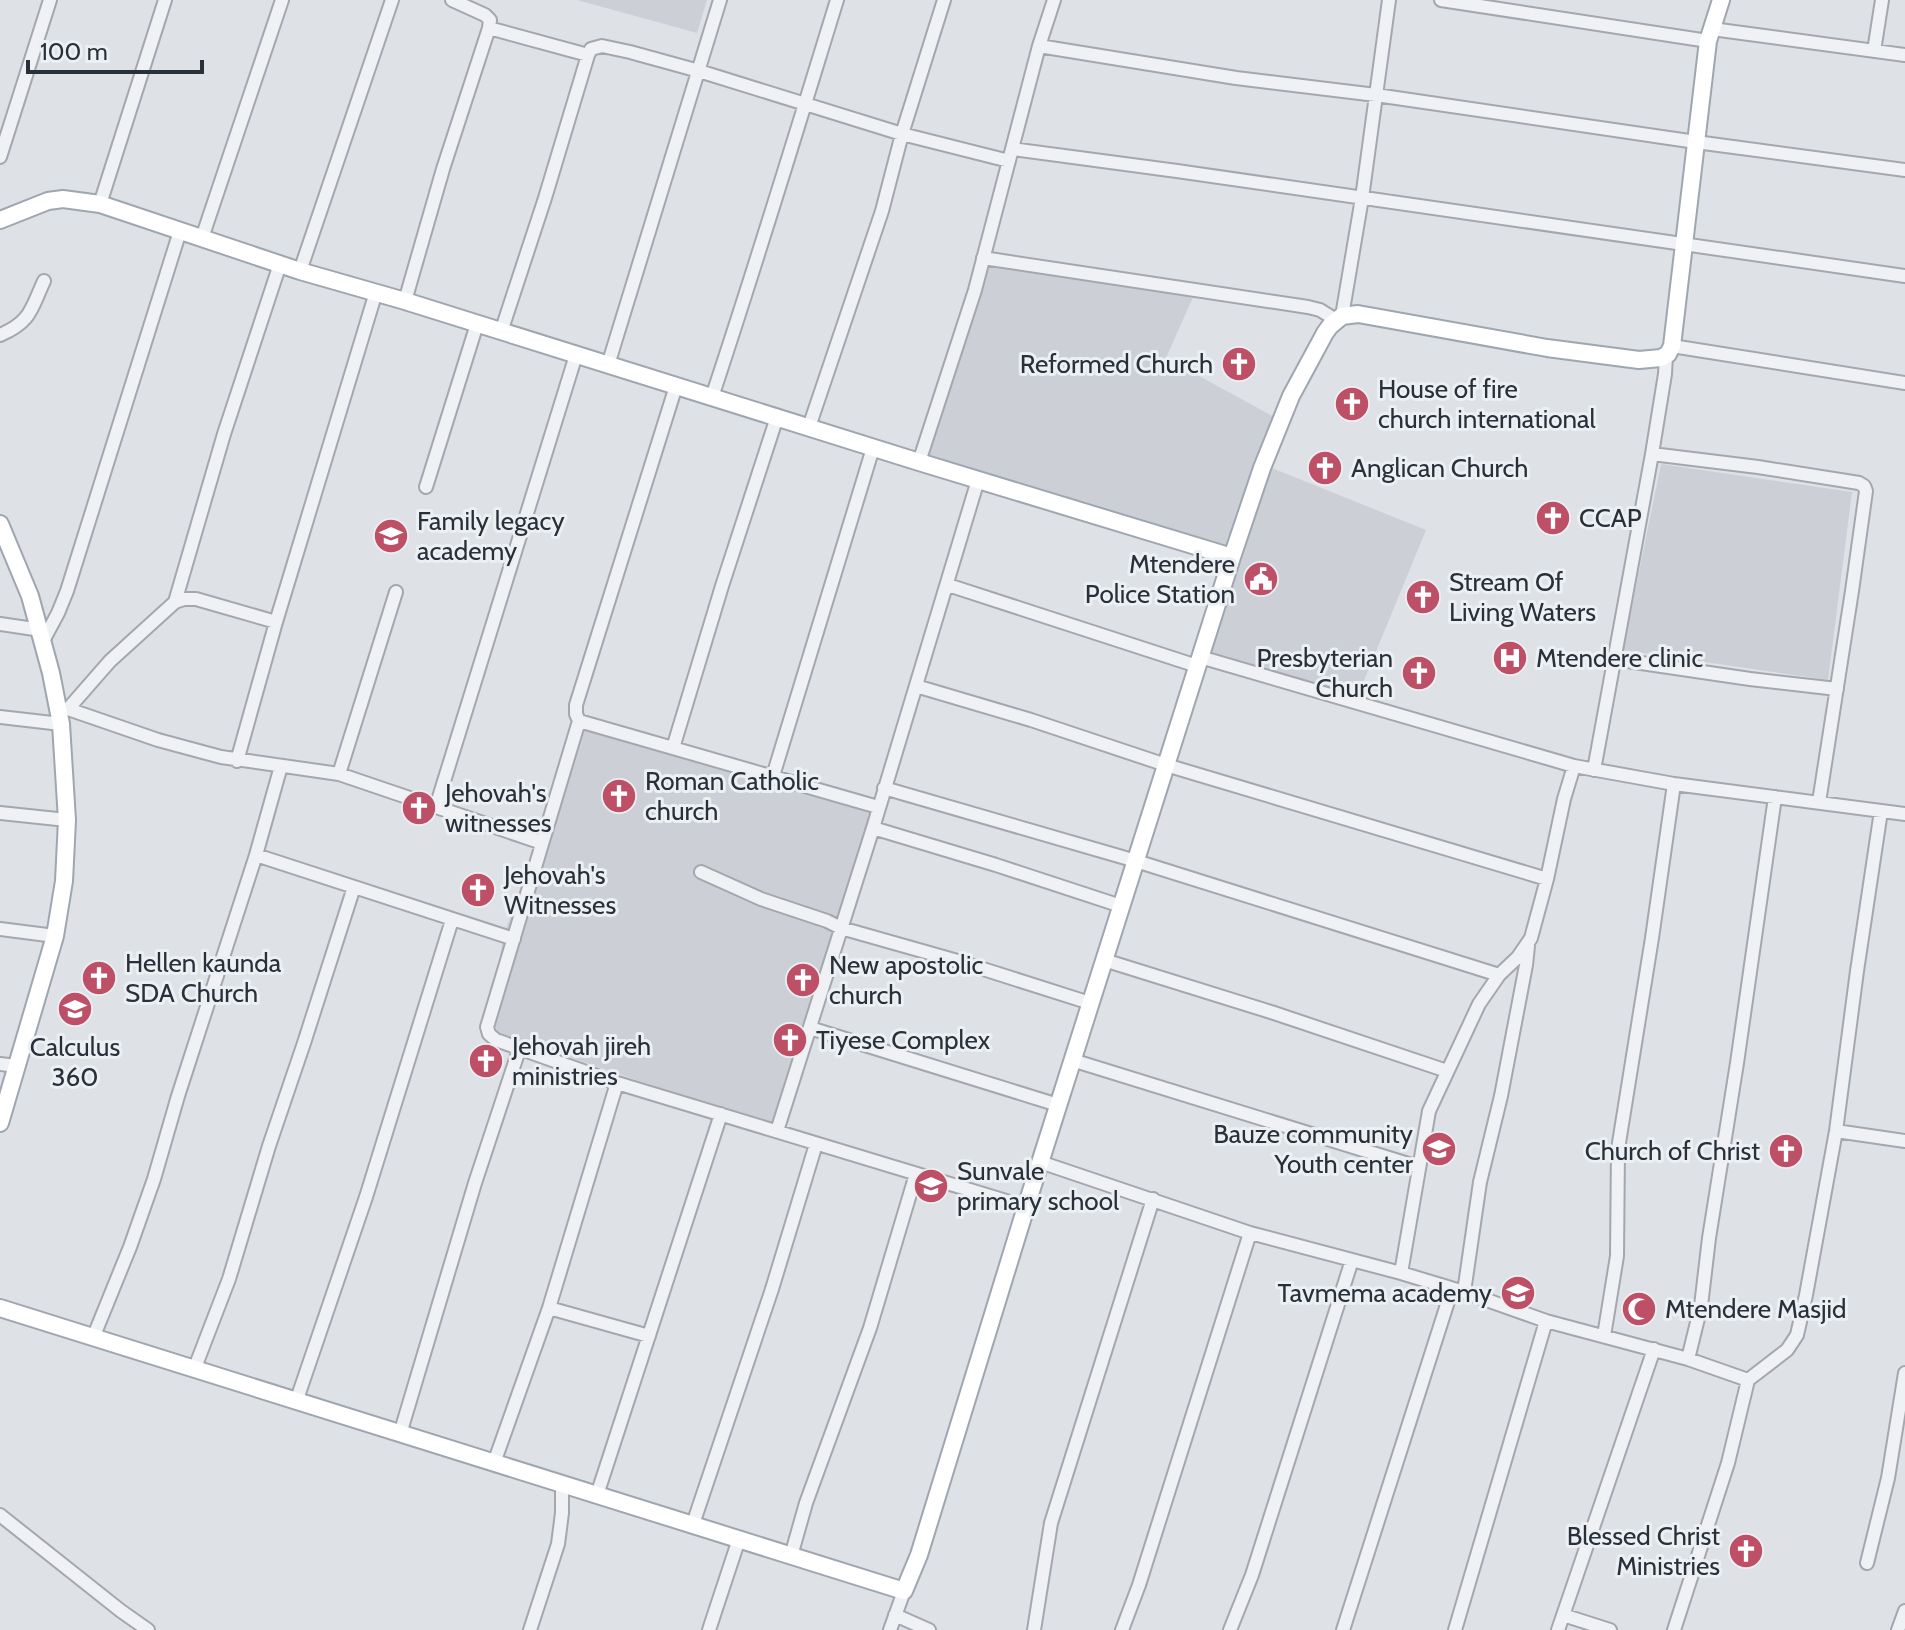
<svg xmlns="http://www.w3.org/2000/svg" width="1905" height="1630" font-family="Cabin,sans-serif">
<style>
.built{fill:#ccd0d6}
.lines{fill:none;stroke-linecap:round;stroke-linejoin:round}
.minor-casing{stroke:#a4a8ae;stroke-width:16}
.major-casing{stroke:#9ea6af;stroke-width:20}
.minor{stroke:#f0f1f4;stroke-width:12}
.major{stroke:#fff;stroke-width:16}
.labels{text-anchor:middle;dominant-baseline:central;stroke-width:6;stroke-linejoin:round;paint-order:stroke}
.poi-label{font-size:26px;fill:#29303a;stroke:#edf0f3;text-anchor:start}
</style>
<rect width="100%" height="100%" fill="#dee1e5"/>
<path class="built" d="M577,0H707L697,33Z
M985,254L1197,288L1166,358L1278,419L1262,464L1426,530L1358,695L1200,649L1229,555L918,457Z
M1661,464L1852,492L1828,680L1623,650Z
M583,717L876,800L774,1127L490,1030L503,937Z"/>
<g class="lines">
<g class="minor-casing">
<path id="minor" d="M1441,0L1708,41
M489,28L588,55
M1712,29L1905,55
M1039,46L1236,78L1376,95L1696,142L1905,170
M1874,51L1882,0
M1012,149L1177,171L1905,276
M0,157L50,0
M100,204L165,0
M202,238L282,0
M983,258L1308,307L1320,310L1336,320
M300,271L392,0
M405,301L443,169L489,28L490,20L485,15L452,0
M1342,316L1362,198L1389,0
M501,332L545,198L588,55L591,49L602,46L630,52L699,71L902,134L1009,161
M0,335C31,322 31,309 44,281
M1672,346L1905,383
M608,365L720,0
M712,397C756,265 796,133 837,0
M809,427L882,211L902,134L944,0
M1652,454L1758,467L1859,483L1864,486L1866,491L1852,591L1819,802
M919,462L975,290L1039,46L1054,0
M426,487L477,324
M948,585L1197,666
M175,602L224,434L280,264
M0,624L41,630
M43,641L58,613L67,591L180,231
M1200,657L1574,766L1674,784L1905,814
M1614,659L1750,679L1837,689
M916,686L1031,720L1166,765L1547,879
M59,709H68L158,740L221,757L339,774L542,843
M68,709L110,661L175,602L184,599H196L276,622
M0,717L61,724
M579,721L576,714V705L676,386
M673,748L722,586L777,417
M237,761L276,622L376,292
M1594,770L1652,454L1665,374L1666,355
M339,774L396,592
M773,776L873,448
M884,788L1136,861L1499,975
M436,807L576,355
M878,807L579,721L487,1027L489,1034L496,1040L617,1083L1026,1207
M0,813L67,820
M873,828L996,865L1121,906
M256,855L514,939
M701,872L761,899L827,921L841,928L961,962L1090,1003
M0,929L55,936
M1104,960L1274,1013L1447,1071
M810,1028L1058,1105
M1072,1060L1418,1167
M0,1064L17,1066
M777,1131L873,828L978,480
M1836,1131L1905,1141
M1040,1162L1250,1233L1401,1273L1464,1292L1546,1321L1688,1359L1748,1380L1787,1350L1797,1335L1806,1295L1836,1131L1857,971L1881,811
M1401,1273L1429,1111L1479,1004L1499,975L1518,957L1531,938L1547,879L1564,799L1574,766
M1464,1292L1480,1182L1501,1096L1526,965L1528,946
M549,1308L649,1336
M1604,1336L1617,1256L1618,1149L1652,938L1674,784
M93,1338L130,1247L154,1179L178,1096L256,855L281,766
M1688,1359L1701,1306L1709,1238L1737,1063L1775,797
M194,1370L229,1279L269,1146L304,1043L354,887
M296,1402L366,1197L452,920
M400,1434L475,1183L519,1050
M494,1463L549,1308L617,1083
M597,1495L721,1114
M0,1515L121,1611L148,1630
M693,1524L772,1289L816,1144
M791,1556L806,1503L870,1328L916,1174
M1867,1563L1888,1478L1905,1373
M895,1615L929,1630
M1563,1615L1610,1630
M530,1630L558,1544L562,1513V1483
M709,1630L739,1539
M890,1630L904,1591
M1034,1630L1051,1523L1153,1199
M1122,1630L1139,1585L1250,1233
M1230,1630L1252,1575L1352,1260
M1343,1630L1452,1289
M1455,1630L1546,1321
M1558,1630L1654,1349
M1674,1630L1728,1463L1748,1380
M1898,1630L1905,1611"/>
</g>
<g class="major-casing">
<path id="major" d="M0,220L48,201L63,199L100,204L300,271L405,301L919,462L1232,557
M0,524L30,596L51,673L61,724L67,820L64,881L55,936L0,1123
M0,1308L904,1591L919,1555L1026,1207L1232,557L1262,468L1291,396L1325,333L1330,326L1342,316L1358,314L1547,348L1639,360L1661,358L1668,354L1672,346L1708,41L1721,0"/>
</g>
<use href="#minor" class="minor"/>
<use href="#major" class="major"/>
</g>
<defs>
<g id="church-disc" transform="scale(1.8)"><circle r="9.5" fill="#bd5066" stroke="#edf0f3"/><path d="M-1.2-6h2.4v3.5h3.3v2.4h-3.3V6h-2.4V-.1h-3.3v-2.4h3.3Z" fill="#fff"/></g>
<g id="school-disc" transform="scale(1.8)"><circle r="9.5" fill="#bd5066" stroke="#edf0f3"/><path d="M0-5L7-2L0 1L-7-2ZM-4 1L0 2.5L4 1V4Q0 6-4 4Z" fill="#fff"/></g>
<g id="civic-disc" transform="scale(1.8)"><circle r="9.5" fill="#bd5066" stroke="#edf0f3"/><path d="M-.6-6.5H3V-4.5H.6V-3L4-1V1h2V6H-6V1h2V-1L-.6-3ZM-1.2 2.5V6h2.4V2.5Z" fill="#fff"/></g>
<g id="hospital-disc" transform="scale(1.8)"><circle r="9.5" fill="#bd5066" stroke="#edf0f3"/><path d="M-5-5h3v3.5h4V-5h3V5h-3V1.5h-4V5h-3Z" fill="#fff"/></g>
<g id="mosque-disc" transform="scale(1.8)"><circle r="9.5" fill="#bd5066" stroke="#edf0f3"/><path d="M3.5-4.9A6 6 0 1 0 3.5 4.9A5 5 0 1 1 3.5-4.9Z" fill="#fff"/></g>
</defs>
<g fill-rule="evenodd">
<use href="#church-disc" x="1239" y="364"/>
<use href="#church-disc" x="1352" y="404"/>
<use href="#church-disc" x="1325" y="468"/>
<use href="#church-disc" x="1553" y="518"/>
<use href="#school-disc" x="391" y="536"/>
<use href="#civic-disc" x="1261" y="579"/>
<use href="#church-disc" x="1423" y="597"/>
<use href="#hospital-disc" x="1510" y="658"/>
<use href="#church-disc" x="1419" y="673"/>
<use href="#church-disc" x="619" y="796"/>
<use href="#church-disc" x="419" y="808"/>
<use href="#church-disc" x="478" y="890"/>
<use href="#church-disc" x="99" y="978"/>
<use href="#church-disc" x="803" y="980"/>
<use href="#school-disc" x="75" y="1009"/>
<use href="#church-disc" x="790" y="1040"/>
<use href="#church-disc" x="486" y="1061"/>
<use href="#school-disc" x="1439" y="1149"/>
<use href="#church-disc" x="1786" y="1151"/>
<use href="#school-disc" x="931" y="1186"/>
<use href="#school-disc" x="1518" y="1293"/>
<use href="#mosque-disc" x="1639" y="1309"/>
<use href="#church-disc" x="1746" y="1551"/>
</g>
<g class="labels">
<g class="poi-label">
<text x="1213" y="364" text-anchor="end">Reformed Church</text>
<text x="1378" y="389">House of fire<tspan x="1378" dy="30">church international</tspan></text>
<text x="1351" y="468">Anglican Church</text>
<text x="1579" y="518">CCAP</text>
<text x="417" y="521">Family legacy<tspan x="417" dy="30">academy</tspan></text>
<text x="1235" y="564" text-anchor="end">Mtendere<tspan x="1235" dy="30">Police Station</tspan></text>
<text x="1449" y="582">Stream Of<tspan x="1449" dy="30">Living Waters</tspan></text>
<text x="1393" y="658" text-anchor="end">Presbyterian<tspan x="1393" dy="30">Church</tspan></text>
<text x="1536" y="658">Mtendere clinic</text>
<text x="645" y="781">Roman Catholic<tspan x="645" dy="30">church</tspan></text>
<text x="445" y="793">Jehovah's<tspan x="445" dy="30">witnesses</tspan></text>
<text x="504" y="875">Jehovah's<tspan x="504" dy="30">Witnesses</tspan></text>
<text x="125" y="963">Hellen kaunda<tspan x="125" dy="30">SDA Church</tspan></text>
<text x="829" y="965">New apostolic<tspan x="829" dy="30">church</tspan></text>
<text x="816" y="1040">Tiyese Complex</text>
<text x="512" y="1046">Jehovah jireh<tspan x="512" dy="30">ministries</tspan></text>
<text x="75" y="1047" text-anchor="middle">Calculus<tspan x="75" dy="30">360</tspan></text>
<text x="1413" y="1134" text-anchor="end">Bauze community<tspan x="1413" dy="30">Youth center</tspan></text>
<text x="1760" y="1151" text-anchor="end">Church of Christ</text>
<text x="957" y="1171">Sunvale<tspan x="957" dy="30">primary school</tspan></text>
<text x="1492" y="1293" text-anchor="end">Tavmema academy</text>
<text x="1665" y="1309">Mtendere Masjid</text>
<text x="1720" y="1536" text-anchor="end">Blessed Christ<tspan x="1720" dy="30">Ministries</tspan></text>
</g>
</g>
<path d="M28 60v12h174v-12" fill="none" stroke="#29303a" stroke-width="4"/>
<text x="40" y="60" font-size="24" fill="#29303a" stroke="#edf0f3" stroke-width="6" paint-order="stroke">100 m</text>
</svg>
